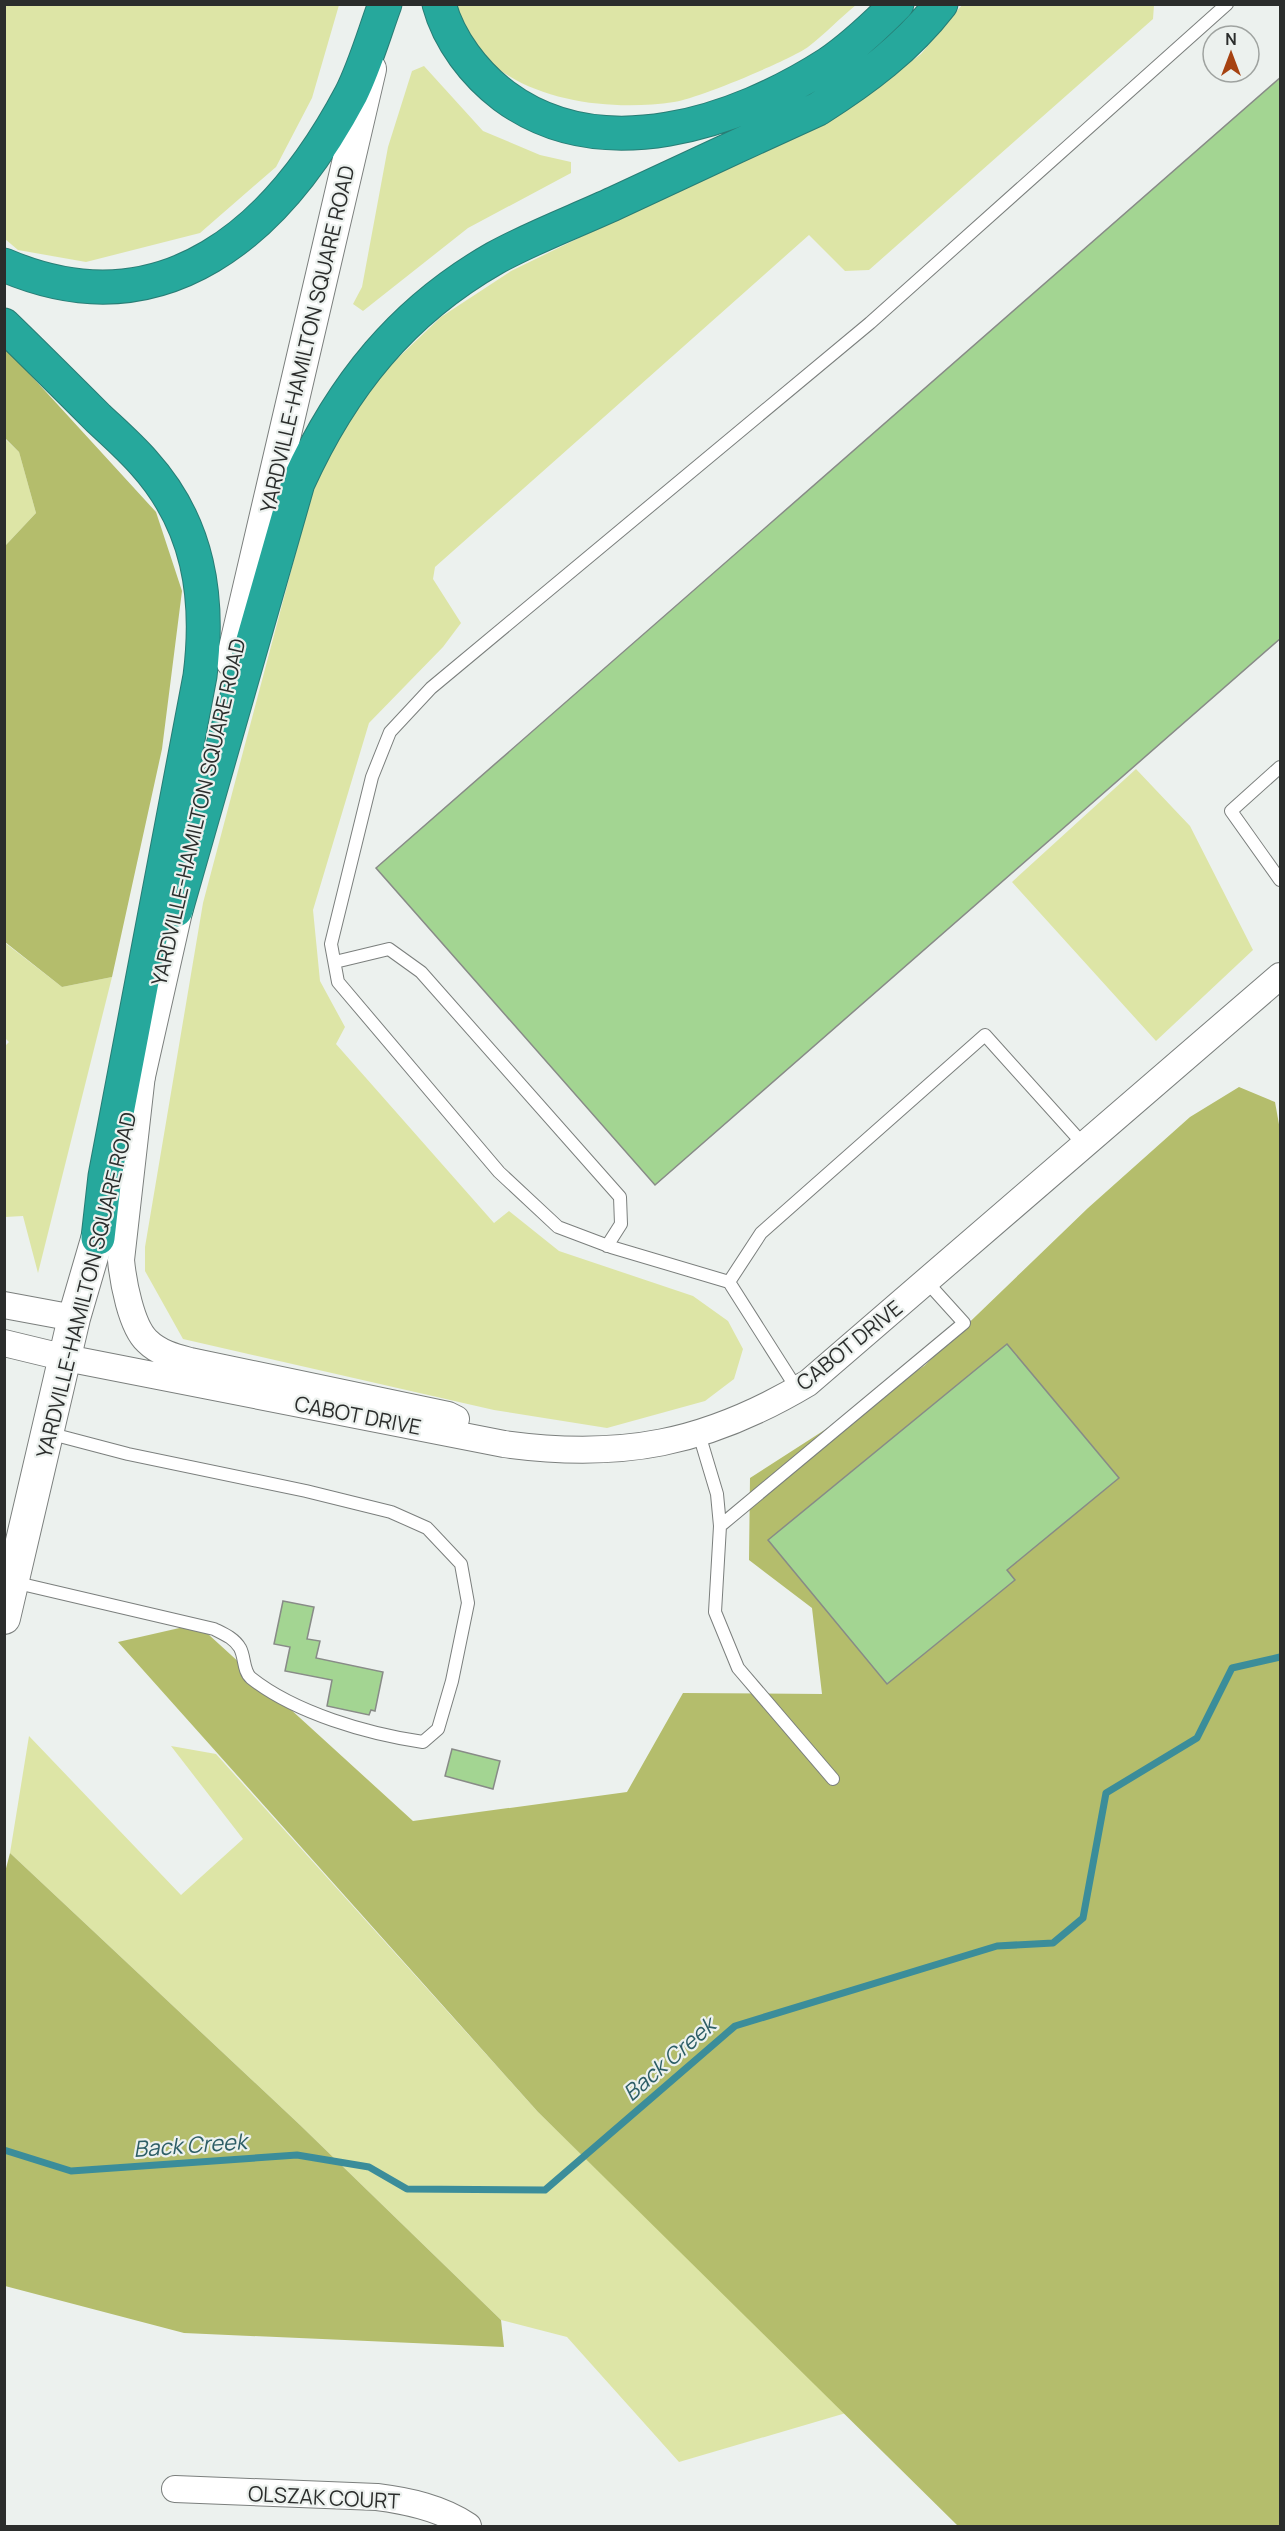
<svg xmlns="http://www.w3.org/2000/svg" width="1285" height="2531" font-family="Manrope,sans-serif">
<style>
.green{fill:#dde5a6}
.forest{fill:#b4bd6c}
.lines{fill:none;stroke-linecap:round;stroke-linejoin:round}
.stream{stroke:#3b8d9a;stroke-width:7}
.building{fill:#a3d592;stroke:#888b87;stroke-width:1.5}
.service-casing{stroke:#7b7f7d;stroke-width:14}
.minor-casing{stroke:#7b7f7d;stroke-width:28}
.tertiary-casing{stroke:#7b7f7d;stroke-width:34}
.motorway-casing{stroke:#287d75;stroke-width:35}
.service{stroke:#fff;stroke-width:12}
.minor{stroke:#fff;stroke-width:26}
.tertiary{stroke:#fff;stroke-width:32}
.motorway{stroke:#26a89c;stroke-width:33}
.labels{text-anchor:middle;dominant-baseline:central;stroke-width:4.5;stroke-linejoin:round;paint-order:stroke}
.street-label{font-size:21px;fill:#2b2d2c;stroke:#ecf1ee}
.water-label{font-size:22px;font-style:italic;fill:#2d5e66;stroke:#ecf1ee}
</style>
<rect width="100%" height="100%" fill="#ecf1ee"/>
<path class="green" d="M4,5L5,4L339,5L312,98L276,167L200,233L86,262L18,250L5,239Z
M453,5H856C840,18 825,34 808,47C790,60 697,99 674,102C593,114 479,95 453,5Z
M962,5H1154L1153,19L869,270L845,271L809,235L435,567L433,579L461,623L443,647L369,723L313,910L320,981L345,1027L336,1044L494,1223L509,1211L559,1251L693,1296L728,1321L743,1349L734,1379L705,1401L607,1428L494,1410L183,1339L145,1271V1247L203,903L313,488L354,400L441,317L511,271L854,104L921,54Z
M424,66L483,131L540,155L571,162V173L468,228L363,311L353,304L362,287L388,147L412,71Z
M4,438L19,452L36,513L5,546Z
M1136,769L1190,826L1253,950L1156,1041L1012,882Z
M4,942L62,987L112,977L38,1273L23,1216L5,1217L4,1047L9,1042L4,1037Z
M29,1736L181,1895L243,1839L171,1746L216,1754L538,2112L846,2413L679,2462L567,2337L501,2320L300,2125L10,1853Z"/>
<path class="forest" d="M4,346L156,512L182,591L162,749L112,977L62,987L5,942V546L36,513L19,452L5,438Z
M1239,1087L1275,1102L1280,1130V2526H958L538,2112L118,1642L197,1624L413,1821L627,1792L683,1693L822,1694L812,1608L749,1560L750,1478L924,1366L1088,1208L1190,1117Z
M10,1853L300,2125L501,2320L504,2347L184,2333L5,2286L4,1876Z"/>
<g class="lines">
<path class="stream" d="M4,2150L71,2171L297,2155L369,2167L407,2189L545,2190L735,2026L997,1946L1053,1943L1083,1918L1106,1793L1197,1738L1232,1668L1280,1657"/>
</g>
<path class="building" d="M1281,77V638L655,1185L376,868Z
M1007,1344L1119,1478L1007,1570L1015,1580L887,1684L768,1540Z
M283,1601L314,1607L307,1639L320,1641L316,1658L383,1672L375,1711L371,1710L369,1715L327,1706L332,1680L285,1671L290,1647L274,1644Z
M452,1749L500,1761L493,1789L445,1776Z"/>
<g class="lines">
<g class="service-casing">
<path id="service" d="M1280,767L1231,811L1280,880
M335,962L389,949L421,972L620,1197L621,1224L607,1246
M729,1282L761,1233L985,1035L1084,1145
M797,1389L729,1282L611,1247L558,1227L499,1172L338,982L331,944L372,777L390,732L431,688L870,323L1227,4
M699,1434L717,1494L720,1526L715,1612L738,1668L833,1779
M720,1526L964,1323L926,1281
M13,1582L214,1629C224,1634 234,1638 240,1648C245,1657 243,1671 251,1678C295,1713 368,1734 423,1742L438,1729L452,1681L468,1603L461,1564L427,1528L391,1512L306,1491L128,1454L48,1433"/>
</g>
<g class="minor-casing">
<path id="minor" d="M144,1057L121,1260C123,1281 131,1326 147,1341C159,1353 175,1357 190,1361L448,1415L456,1419
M4,1305L74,1318
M4,1343L66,1358L504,1444C621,1460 706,1444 808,1383L1280,976
M175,2489L377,2497C409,2501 441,2508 468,2526"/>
</g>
<g class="tertiary-casing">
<path id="tertiary" d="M232,661L370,69
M139,1076L182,885
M4,1618L74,1318L105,1212"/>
</g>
<g class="motorway-casing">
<path id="motorway" d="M439,4C449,41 475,74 504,96C601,168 736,123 828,64C853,47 876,25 897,4
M4,265C164,334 279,230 351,94C365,66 374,34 385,4
M4,325C36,356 67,387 98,418C114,433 130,447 144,463C199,524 210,597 200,676L105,1176L98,1238
M176,910L298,483C342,386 402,311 495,258C533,237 576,221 615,203C683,171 750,140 818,109C864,80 907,48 941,4"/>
</g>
<use href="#service" class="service"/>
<use href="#minor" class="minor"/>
<use href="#tertiary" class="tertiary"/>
<use href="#motorway" class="motorway"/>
</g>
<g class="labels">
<g class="street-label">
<text transform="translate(307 339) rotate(-77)">YARDVILLE-HAMILTON SQUARE ROAD</text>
<text transform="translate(198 812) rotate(-77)">YARDVILLE-HAMILTON SQUARE ROAD</text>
<text transform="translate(86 1285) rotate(-76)">YARDVILLE-HAMILTON SQUARE ROAD</text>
<text transform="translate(849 1345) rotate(-39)">CABOT DRIVE</text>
<text transform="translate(358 1415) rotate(11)">CABOT DRIVE</text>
<text transform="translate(324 2497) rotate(3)">OLSZAK COURT</text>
</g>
<g class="water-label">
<text transform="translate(669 2059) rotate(-41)">Back Creek</text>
<text transform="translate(190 2145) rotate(-4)">Back Creek</text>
</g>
</g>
<rect width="1285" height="2531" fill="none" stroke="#2b2d2c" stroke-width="12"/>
<g transform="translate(1231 54)"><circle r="28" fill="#ecf1ee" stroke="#9fa3a0" stroke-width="1.5"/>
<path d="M0-4.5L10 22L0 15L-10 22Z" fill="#a64211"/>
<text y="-9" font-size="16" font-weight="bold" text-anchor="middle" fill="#2b2d2c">N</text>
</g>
</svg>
